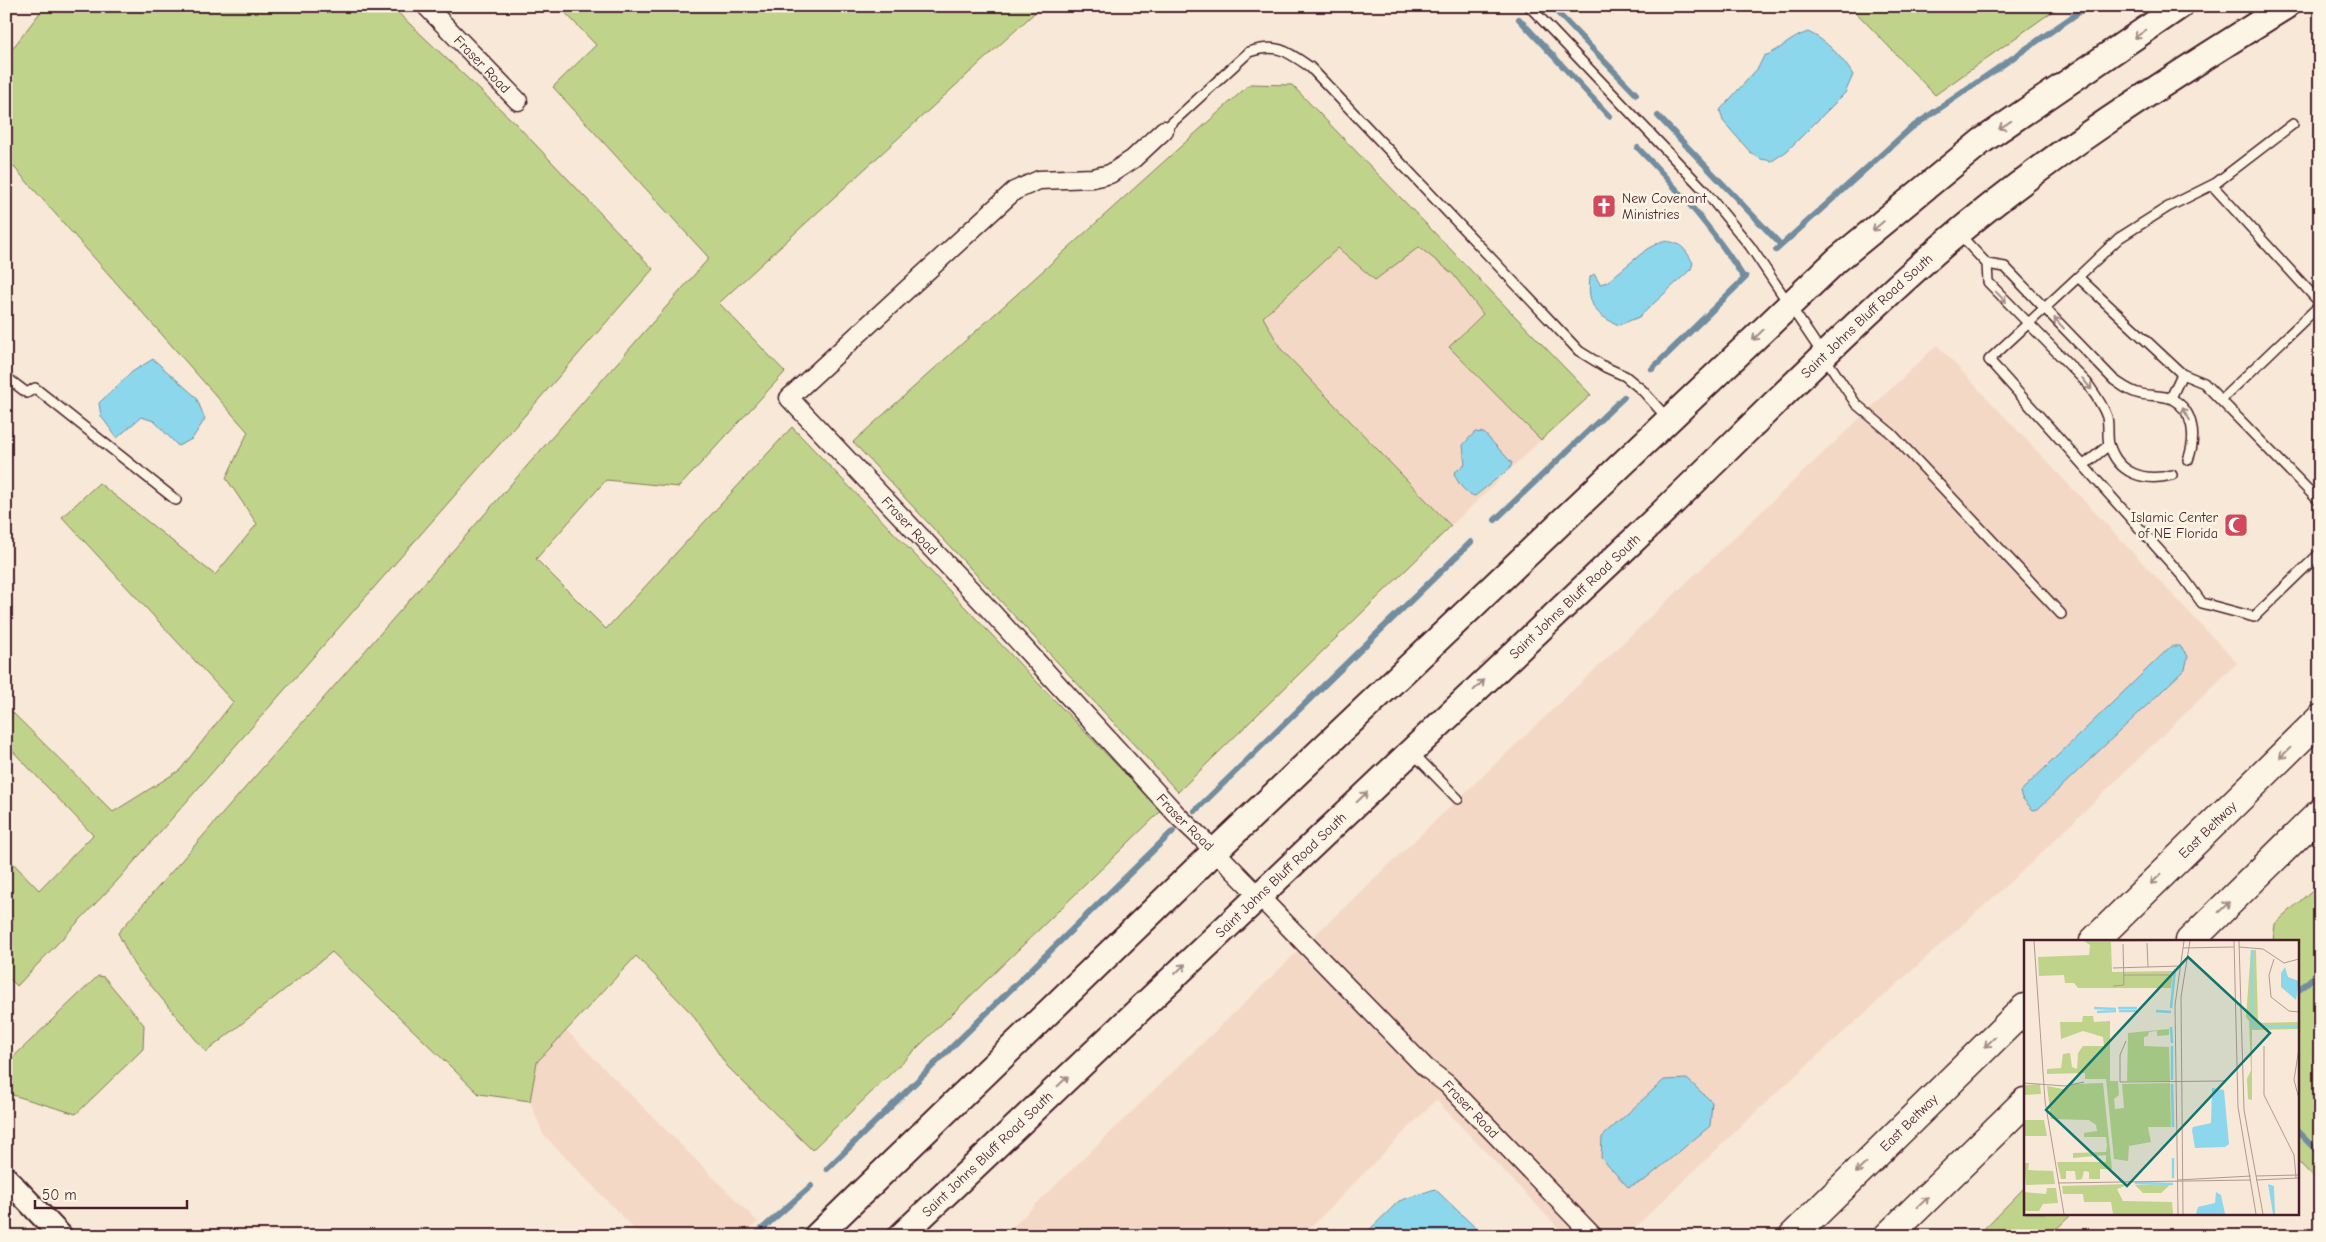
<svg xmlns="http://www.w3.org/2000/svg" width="2326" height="1242" font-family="'Comic Neue',sans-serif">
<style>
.built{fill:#f4d8c6}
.green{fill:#bfd48a;stroke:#847a5a}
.water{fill:#8dd7ed;stroke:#728d9f}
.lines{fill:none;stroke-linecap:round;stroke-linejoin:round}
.stream{stroke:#728d9f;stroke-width:6}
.service-casing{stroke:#4a1f2b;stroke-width:12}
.minor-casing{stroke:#4a1f2b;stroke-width:21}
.tertiary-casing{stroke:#4a1f2b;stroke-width:26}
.secondary-casing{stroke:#4a1f2b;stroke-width:29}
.motorway-casing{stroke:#4a1f2b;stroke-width:31}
.service{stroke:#fcf5e5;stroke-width:9}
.minor{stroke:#fcf5e5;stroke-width:18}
.tertiary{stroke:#fcf5e5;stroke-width:22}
.secondary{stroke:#fcf5e5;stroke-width:25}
.motorway{stroke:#fcf5e5;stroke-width:28}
.oneway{stroke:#a38a88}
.labels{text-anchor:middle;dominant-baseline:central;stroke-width:5;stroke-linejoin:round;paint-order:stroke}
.street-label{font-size:14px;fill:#4a1f2b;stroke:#fcf5e5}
.poi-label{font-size:14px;fill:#4a1f2b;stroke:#fcf5e5;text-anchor:start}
.inset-river{fill:none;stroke:#8dd7ed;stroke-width:2.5}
.inset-road{fill:none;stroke:#b29892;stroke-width:1}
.view{fill:#0f766e;fill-opacity:0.15;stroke:#0f766e;stroke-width:2.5}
.inset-edge{fill:none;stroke:#4a1f2b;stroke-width:2.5}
</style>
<rect width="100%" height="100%" fill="#f8e8d7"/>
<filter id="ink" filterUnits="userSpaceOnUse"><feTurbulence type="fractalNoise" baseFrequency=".02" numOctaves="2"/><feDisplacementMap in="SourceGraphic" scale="10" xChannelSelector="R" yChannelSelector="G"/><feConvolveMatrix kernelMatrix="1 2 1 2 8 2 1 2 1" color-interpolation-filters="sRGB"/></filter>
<g filter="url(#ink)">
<path class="built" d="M1419,247L1453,274L1483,314L1449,347L1541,440L1451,526L1281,349L1263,317L1338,248L1375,280Z
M1937,345L2237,663L2030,864L1761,1107L1626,1236H1566L1436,1100L1302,1236H1003L1295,954Z
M566,1030L758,1222L743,1236H641L543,1134L530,1101L537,1062Z"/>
<path class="green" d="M45,6H385L394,9L516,124L653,269L117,881L17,986L6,975V856L39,890L93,835L6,744V706L113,812L180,770L233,702L62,517L99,483L215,575L257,524L226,478L248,432L6,158V57Z
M559,6H1042L719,303L785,372L679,487L606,480L536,559L606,629L792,427L1161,811L812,1150L727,1066L692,1014L636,956L537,1062L530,1101L479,1094L332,952L206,1052L134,965L118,933L709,258L553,87L596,45Z
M1850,6H2060L1935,95Z
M1250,84L1292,85L1591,395L1541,440L1449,347L1483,314L1453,274L1419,247L1375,280L1338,248L1263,317L1281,349L1451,526L1178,792L853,442Z
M2320,883V1184L2297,1160V941H2273L2275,924Z
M98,976L104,977L144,1025L143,1049L76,1114L6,1093V1064Z
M2025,1187V1213H2073L2049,1236H1977Z"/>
<path class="water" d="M1808,32C1826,40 1843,58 1853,75L1845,93L1787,151L1772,161L1761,159L1751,153L1723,121L1720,110L1758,68L1764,56C1780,51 1789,38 1808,32Z
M1662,241C1681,242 1684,247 1693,263L1691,269L1639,317L1619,325C1594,315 1587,303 1590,277L1594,274L1600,284L1607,282L1647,249Z
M153,359L196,397L205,419L192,439L178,446L154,421L141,417L117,438L101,416L99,403L132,372Z
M1475,432L1484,433L1512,463L1510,468L1475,496C1465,494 1457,482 1454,473L1465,464L1463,445Z
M2171,646H2180L2188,656L2185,669L2038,809L2033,810L2022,798L2020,792Z
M1687,1079L1712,1102L1710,1126L1645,1180L1628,1187L1601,1158L1602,1137L1664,1080Z
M1435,1189L1484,1236H1363L1399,1201Z"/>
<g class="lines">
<path class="stream" d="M1551,6L1636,94
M1519,19L1609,116
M1658,116L1781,245
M1638,148C1678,189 1714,230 1744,278
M1776,250L1911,128L2088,6
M1652,369L1746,277
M1495,520L1624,397
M1195,811L1471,542
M2297,992L2320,971
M2297,1131L2320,1154
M827,1169L1173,831
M754,1236L811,1186"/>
<g class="service-casing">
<path id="service" d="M1529,6L1704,190L1750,246L1856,404L1892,434L2061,614
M1164,130L1249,52C1277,43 1287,51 1310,67L1579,351L1605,367L1625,376L1642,390L1668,419
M2212,185L2320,303
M1959,234L1987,264L2005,267L2114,380C2123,386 2130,392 2141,394C2150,396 2163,395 2172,399C2195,411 2196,439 2188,460
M1987,264L1988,282L2087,383C2094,393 2103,405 2107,417C2109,426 2107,436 2109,444C2118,474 2144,482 2172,475
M2078,277L2119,238L2168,207L2216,183L2293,124
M6,377L27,393L35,388L176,500
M2171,398L2182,374
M2221,400L2320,305
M2084,465L2109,445
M2320,502L2204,383L2182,374L2078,277L1989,360L2184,578L2202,603L2254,617L2320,553
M1412,752L1458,799"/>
</g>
<g class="minor-casing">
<g id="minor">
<path id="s1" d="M426,6L518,101"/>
<path id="s2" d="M1164,130L1133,159L1110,174L1093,178L1039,180L1014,191L789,398L986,606L1179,817L1215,851L1426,1068L1447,1084L1593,1236"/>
</g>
</g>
<g class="tertiary-casing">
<path id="tertiary" d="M6,1178L61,1236"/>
</g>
<g class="secondary-casing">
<g id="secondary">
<path d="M817,1236L1215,851L1837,260L1982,141L2180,6"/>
<path id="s3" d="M901,1236C1146,1002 1392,769 1638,536C1740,439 1837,338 1942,246C2048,155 2168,80 2286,6"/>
</g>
</g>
<g class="motorway-casing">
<g id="motorway">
<path id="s4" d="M2094,941L2320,719"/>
<path d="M2190,941L2320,813"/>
<path id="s5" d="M1793,1236L2025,1008"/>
<path d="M1888,1236L2025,1102"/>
</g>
</g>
<use href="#service" class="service"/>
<use href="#minor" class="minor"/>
<use href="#tertiary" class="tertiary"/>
<use href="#secondary" class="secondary"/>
<use href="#motorway" class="motorway"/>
</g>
<defs><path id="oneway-shaft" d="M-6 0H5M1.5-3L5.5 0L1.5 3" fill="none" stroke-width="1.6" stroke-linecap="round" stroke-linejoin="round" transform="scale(1.25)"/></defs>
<g class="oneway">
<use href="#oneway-shaft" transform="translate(2140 34) rotate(146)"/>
<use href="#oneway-shaft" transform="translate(2005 125) rotate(146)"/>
<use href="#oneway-shaft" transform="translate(1878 226) rotate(140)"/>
<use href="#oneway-shaft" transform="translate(2001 297) rotate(46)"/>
<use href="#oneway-shaft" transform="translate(2059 323) rotate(-132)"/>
<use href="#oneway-shaft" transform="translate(1758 335) rotate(136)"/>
<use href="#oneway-shaft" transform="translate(2087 384) rotate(51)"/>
<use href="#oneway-shaft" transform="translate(2186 414) rotate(-122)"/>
<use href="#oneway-shaft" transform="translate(1479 685) rotate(-44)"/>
<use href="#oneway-shaft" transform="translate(2285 753) rotate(136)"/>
<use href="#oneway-shaft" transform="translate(1362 797) rotate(-44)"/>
<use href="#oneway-shaft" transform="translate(2156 879) rotate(136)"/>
<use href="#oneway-shaft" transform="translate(2224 907) rotate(-44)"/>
<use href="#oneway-shaft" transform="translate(1180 969) rotate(-44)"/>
<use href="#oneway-shaft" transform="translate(1990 1042) rotate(136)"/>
<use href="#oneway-shaft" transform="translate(1063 1081) rotate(-44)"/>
<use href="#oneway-shaft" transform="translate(1861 1168) rotate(136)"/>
<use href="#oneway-shaft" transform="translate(1923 1202) rotate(-44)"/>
</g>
</g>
<defs>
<g id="church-square" transform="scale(1.25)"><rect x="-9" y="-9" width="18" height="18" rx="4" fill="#d1495b" stroke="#fcf5e5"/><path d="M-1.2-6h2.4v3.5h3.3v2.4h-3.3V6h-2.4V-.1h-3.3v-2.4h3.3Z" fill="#fff"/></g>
<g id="mosque-square" transform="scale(1.25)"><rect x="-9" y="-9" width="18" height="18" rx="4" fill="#d1495b" stroke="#fcf5e5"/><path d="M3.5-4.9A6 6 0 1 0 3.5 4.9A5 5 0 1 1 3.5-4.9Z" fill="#fff"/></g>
</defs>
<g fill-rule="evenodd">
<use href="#church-square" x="1604" y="206"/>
<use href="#mosque-square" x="2236" y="525"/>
</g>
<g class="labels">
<g class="street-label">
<text stroke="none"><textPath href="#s1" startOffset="81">Fraser Road</textPath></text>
<text stroke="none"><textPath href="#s3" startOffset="1334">Saint Johns Bluff Road South</textPath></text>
<text stroke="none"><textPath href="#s2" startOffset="650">Fraser Road</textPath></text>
<text stroke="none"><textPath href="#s3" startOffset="929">Saint Johns Bluff Road South</textPath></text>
<text stroke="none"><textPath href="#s2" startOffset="1055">Fraser Road</textPath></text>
<text stroke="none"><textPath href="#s4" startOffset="159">East Beltway</textPath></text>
<text stroke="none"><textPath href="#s3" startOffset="524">Saint Johns Bluff Road South</textPath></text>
<text stroke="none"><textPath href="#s2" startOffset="1460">Fraser Road</textPath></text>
<text stroke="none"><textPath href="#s5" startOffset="162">East Beltway</textPath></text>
<text stroke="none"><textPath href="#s3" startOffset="119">Saint Johns Bluff Road South</textPath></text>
</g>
<g class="poi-label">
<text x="1622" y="198">New Covenant<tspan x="1622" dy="16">Ministries</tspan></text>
<text x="2218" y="517" text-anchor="end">Islamic Center<tspan x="2218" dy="16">of NE Florida</tspan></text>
</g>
</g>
<g transform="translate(2024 940)">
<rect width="275" height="275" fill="#f8e8d7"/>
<path d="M60,1H154L87,2L88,32L149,31L147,48H54L50,43H41L40,35L15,36L14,17L65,15L66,5ZM227,10H232L234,83L275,82V89L228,90V160L224,159L223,139L227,130L225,81L222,77ZM59,76H69L70,82L86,81V141H94L95,155L90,159L91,169L100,168L98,144L146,143L147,187H124L127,202L105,206L104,221L90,219L82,139H61V133L23,134V129L37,128L39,114L46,113L48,127L53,129L54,113L59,106H80L79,97L59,91L37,99L36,82H58ZM145,89V95L133,96V91L125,92L124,96L120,97V106L145,107L146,141H103L104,93ZM79,143L88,229H76V239H65V232L60,231L58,239L52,240L51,231H42V239H37L33,222H82V215L49,218V213L82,212L83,205L82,197H60V193L73,191L72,185L65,180L27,179L23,146L39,149L47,144ZM16,144L17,154L0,155V145ZM0,180H20L23,196H0ZM0,223H5L4,230L29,231L31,244L2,245ZM106,244L93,249L99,261L148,262L149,274H89L87,262H60L59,254H39L38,246ZM147,244L137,253H119L111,245ZM23,248H32L34,263L19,264L15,271H0V252L22,254Z" fill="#bfd48a"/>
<path d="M261,27L264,37L275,41L272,60L257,47V33ZM188,148L200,150L205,204L201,207L171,208L168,190L169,187L187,183ZM244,244L250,246L251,274H249ZM192,252L197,255L201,274H172L174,267L191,263Z" fill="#8dd7ed"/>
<path class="inset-river" d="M228,10V86L275,87M70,68L92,69M94,68H113M147,68L151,29M95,71H113M132,71L147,72M73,72L92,71M147,87L148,103M148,106V140M148,144L149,187M149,218V238M111,243L149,244"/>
<path class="inset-road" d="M10,1L21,161L40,274M210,1L214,167L232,274M215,1L220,170L239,274M123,3L124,27M215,7L239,9L260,23L275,19M159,8L210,7M250,19L245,35L247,57L265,71L275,72M89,28L156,26M100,35H145M89,46L100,45L99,4M102,101L96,115V142L202,141M240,106V155L270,215L272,238M275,108L270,140L275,159M0,143L41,146L60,142M232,236L275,235M154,240L227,236M232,240L275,238M34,243L227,240M154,274L151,65L160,1M159,274L157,57L166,1"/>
<path class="view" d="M164,17L246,93L103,246L22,170Z"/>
<rect width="275" height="275" class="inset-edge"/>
</g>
<rect width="2326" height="1242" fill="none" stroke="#fcf5e5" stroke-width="25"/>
<rect x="12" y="12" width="2301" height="1217" fill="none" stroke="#4a1f2b" stroke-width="2" filter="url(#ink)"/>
<path d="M35 1200v8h152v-8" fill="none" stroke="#4a1f2b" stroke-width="2.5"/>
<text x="42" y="1200" font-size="15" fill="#4a1f2b" stroke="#fcf5e5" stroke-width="4" paint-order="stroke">50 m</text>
</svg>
